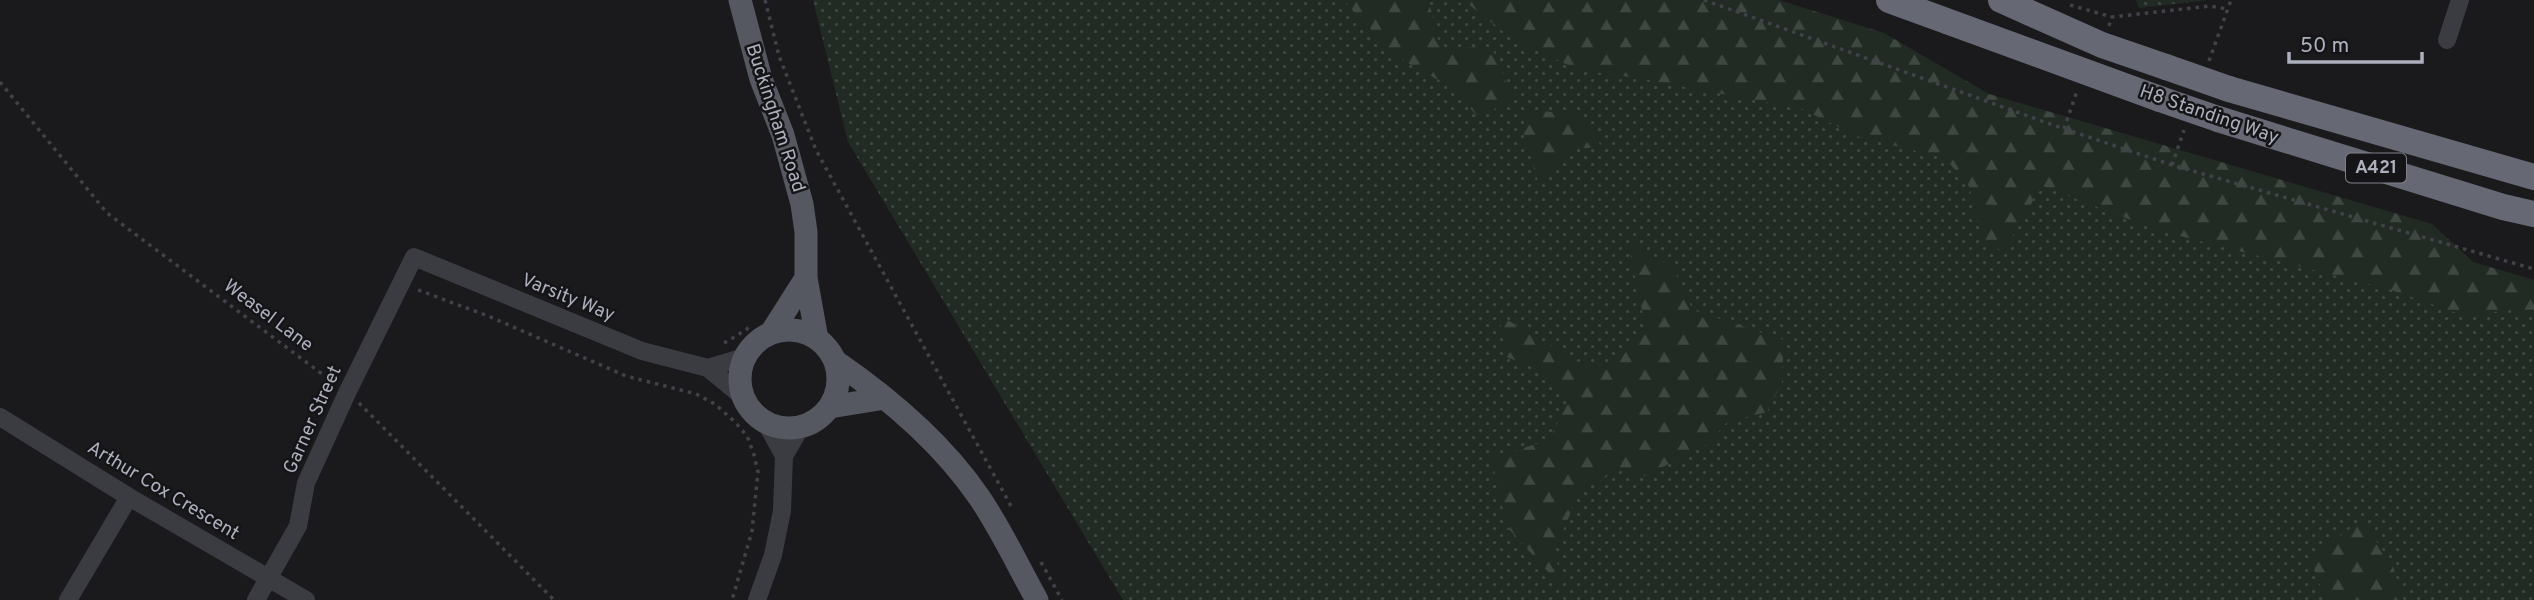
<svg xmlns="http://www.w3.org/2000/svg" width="2534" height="600" font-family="Overpass,sans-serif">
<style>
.grass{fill:url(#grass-dots)}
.forest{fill:url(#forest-firs)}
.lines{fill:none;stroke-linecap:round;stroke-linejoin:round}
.path{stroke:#414249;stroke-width:3.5;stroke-dasharray:3.5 5;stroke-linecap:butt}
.minor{stroke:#3b3b42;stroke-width:18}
.major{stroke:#565861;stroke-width:23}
.highway{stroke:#666873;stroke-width:26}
.highway-bridge{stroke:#666873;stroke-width:26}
.labels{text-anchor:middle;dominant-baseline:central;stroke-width:5;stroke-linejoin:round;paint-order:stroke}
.shield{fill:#151517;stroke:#7f818a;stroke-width:2}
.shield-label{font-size:18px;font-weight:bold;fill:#acafbc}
.street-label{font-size:19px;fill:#acafbc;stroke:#151517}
</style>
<defs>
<pattern id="grass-dots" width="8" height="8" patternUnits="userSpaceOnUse" patternTransform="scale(1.75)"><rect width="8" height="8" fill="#212b23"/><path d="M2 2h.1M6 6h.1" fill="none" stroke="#3f4741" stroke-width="1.8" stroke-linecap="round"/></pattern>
<pattern id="forest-firs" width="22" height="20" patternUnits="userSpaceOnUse" patternTransform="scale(1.75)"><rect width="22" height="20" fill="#212b23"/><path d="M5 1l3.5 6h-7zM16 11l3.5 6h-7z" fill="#3f4741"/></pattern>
</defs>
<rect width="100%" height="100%" fill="#1a1a1c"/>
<path class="grass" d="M813,0H1663L2534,290V600H1123L848,142Z
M2136,0H2208L2139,8Z"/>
<path class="forest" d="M1343,0H1779L1884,33L1989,94L2432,224L2473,262L2534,280V317L2510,310L2465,316L2391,290L2157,230L2040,185L2026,215L2003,251L1983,244L1969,186L1945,158L1859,137L1802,109L1637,78L1579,70L1514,40L1467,3L1429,2L1440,47H1492L1512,97L1480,119L1451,87L1397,57Z
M1525,110L1579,114L1602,147L1572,149L1539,185L1524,135Z
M1628,243L1672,266L1693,310L1784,340L1782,382L1767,412L1727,422L1708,444L1641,478L1620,469L1579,493L1555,550L1562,587L1507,527L1491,458L1549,440L1569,398L1527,364L1506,357L1499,315L1592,370L1625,353L1645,325Z
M2361,520L2392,563L2403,600H2326L2310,559Z"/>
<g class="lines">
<path class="path" d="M765,0L779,56L816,150L1011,506
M1704,0L2053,125L2172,165L2534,269
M2070,5L2112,17
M2109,26L2112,17L2210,6L2227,9
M2209,61L2231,0
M0,82L107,213L334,383
M2064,129L2077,91
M2172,165L2184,130
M418,290L488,316L626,376L696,394L715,404L735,422L747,436L754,455L758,472L752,531L732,600
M724,343L746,330L752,324
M359,403L554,600
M1041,562L1062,600"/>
<path class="minor" d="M2447,40L2460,0
M708,368L745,357
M0,417L129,497L306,600
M784,456L801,427
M68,600L129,497
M256,600L298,526L306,483L347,393L414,257L642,351L708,368L743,397
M757,600L773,555L782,511L784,456L766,423"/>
<path class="major" d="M740,0L761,79L783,135L802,204L806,232V278L817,339
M740 379a49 49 0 1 1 98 0a49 49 0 1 1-98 0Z
M771,333L806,278
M835,361C889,398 942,443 979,497C1001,529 1018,566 1037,600
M830,407L885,398"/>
<path class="highway" d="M1889,0L2160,99
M2001,0L2102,45L2166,67
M2229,89L2534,177
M2218,119L2503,207L2534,214"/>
<path class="highway-bridge" d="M2166,67L2229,89
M2160,99L2218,119"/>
</g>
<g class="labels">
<rect class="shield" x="2346" y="153.5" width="60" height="29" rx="5"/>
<g class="shield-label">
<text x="2376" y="168">A421</text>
</g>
<g class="street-label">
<text transform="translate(2209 115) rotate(19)">H8 Standing Way</text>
<text transform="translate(775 118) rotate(72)">Buckingham Road</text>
<text transform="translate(568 298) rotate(22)">Varsity Way</text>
<text transform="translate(268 316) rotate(37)">Weasel Lane</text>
<text transform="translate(313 420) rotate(-66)">Garner Street</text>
<text transform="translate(163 491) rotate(31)">Arthur Cox Crescent</text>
</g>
</g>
<path d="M2289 52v10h133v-10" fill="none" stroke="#acafbc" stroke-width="3.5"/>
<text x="2300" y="52" font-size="21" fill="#acafbc" stroke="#151517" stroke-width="5" paint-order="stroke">50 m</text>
</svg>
